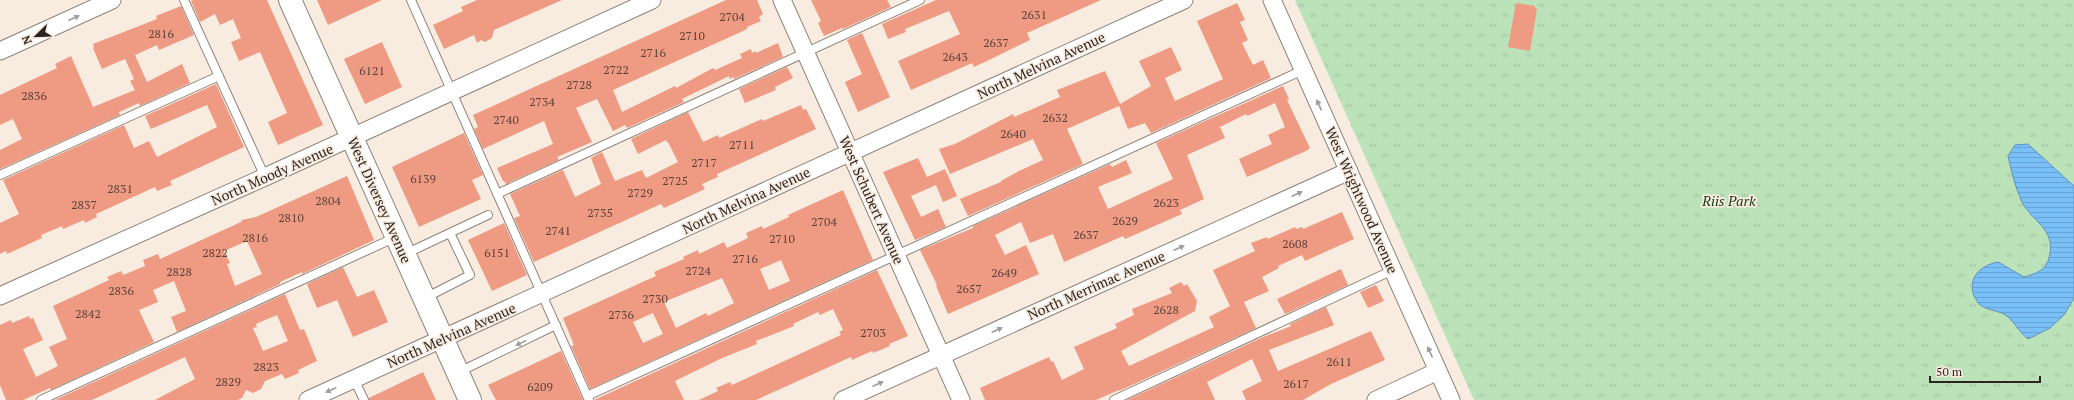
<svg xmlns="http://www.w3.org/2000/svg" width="2074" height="400" font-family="'PT Serif',serif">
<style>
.grass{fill:url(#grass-tufts)}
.water{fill:url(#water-rules);stroke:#6191b8}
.building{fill:#ef9a82;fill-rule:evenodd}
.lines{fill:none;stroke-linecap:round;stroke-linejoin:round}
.service-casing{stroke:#8f8379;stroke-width:10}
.minor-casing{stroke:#8f8379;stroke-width:19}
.secondary-casing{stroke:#8f8379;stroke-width:24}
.service{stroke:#fff;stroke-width:8}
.minor{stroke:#fff;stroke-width:17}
.secondary{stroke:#fff;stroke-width:22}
.oneway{fill:#9f9d9b}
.labels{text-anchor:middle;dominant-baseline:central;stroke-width:3.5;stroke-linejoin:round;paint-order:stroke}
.number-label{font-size:12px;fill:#5b4239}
.street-label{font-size:14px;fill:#2a2521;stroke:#f8ebdf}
.park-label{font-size:14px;font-style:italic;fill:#154016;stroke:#f8ebdf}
</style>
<defs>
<pattern id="grass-tufts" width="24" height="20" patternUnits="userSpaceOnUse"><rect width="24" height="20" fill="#bce2ba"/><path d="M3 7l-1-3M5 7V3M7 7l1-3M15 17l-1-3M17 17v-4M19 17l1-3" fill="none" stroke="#a2c2a0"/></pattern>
<pattern id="water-rules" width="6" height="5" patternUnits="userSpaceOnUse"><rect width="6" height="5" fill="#79bff8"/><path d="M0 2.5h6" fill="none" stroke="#69a4d4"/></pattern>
</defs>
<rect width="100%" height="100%" fill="#f8ebdf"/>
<path class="grass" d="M1295,0H2074V400H1474Z"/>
<path class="water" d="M2028,144L2074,186V298L2064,315L2050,328L2028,339C2019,332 2015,323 2007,316C1999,310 1987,311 1979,304C1977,302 1976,299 1974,296C1967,278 1981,265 1998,262L2024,277C2036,274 2046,270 2049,258C2057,228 2031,222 2021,200C2015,186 2011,170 2008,156L2015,145Z"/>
<path class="building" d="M193,0H267L323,125L278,145L268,122L287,113L260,52L239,61L231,42L241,38L233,19L220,25L215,14L200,22L191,1Z
M317,0H382L328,25Z
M477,0H562L494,30L492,38L485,42L481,40L477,43L474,35L444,49L433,25L463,11L461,7Z
M726,0H757L763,14L759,17L761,21L747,27V29L743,31L613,90L622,112L675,86L676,88L713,68L715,70L742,58L740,54L751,49L752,53L756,51V53L778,43L783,57L734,79L733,77L730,79L729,76L682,99L684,102L627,128L625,125L613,131L597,99L576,108L592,142L557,157L559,160L506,184L504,181H503L497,168L553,144L544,121L483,149L474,129L478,127L473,115Z
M811,0H887L891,7L843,29L842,28L824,36L818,23L821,21Z
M936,0H1101L1027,33L1030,40L989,60L974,67L972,63L911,90L898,61L960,34L949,11L905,29L906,32L888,39L882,24Z
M1237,3L1245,20L1240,22L1248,40L1242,43L1253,65L1263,60L1271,78L1151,133L1145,123L1128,129L1119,106L1067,129L1083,164L968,216L960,199L1001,182V181L1019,171L1043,160L1033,139L950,174L939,149L955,144L1013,114L1014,117L1060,97L1057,90L1105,71L1120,104L1151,86L1139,61L1171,47L1182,70L1165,78L1175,101L1223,79L1197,21Z
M1516,3L1535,6V8L1537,9L1530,51L1508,47Z
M181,6L194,35L159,50L157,45L135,55L147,82L182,64L190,83L140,106L139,103L119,112L120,115L0,169V150L22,139L13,119L0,125V95L57,68L55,64L71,56L93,107L135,90L130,81L134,79L125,59L102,69L93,48H94L93,44L157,19L156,16Z
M862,33L890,97L858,112L845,82L862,74L847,40Z
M382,42L402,87L365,104L344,59Z
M787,67L793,78L775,87L776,90L745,103L739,89Z
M216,84L244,147L170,181L172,185L157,191L155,187L96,214L97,217L85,223L84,220L63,229L62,226L41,235L42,238L7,254L6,251L0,254V223L19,214L3,180L124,125L134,148L149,141L157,157L217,127L207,105L151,129L145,116Z
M1283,86L1289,99L1287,100L1310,148L1306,151L1247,177L1239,159L1272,144L1268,135L1285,127L1275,103L1247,116L1246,114L1220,127L1225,138L1187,155L1204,199L1180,210L1182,214L1125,239L1123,236L1064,262L1053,234L1030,243L1021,222L995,235L1005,255L1026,245L1039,274L948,314L936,286L937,285L920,250L973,228V226L1110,164L1112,167L1126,160L1132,173L1098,187L1108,209L1173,179L1156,143Z
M801,105L803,110L806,109L816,129L717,174L718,177L702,184L705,189L675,203L664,208L661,204L534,262L514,218L520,216L510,194L563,170L575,197L601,184L591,158L602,152L615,181L642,170L646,178L678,162L668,142H667L666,140L638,154L631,139L688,112L703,142L718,135L719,138L762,119L763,121Z
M464,133L483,175L472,180L481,199L419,227L392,167Z
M918,158L927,177L945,169L957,196L943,202L936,185L911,196L921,217L938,209L946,227L915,240L883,172Z
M347,176L374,240L302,274V272L280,282V284L177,332L171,317L186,311L174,281L153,290L158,302L139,310L154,342L51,390L50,388L23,400H6L0,385V325L11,320L12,323L29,316L30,319L33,318L43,340L23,349L36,377L58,366L49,347L67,339L53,306L109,280L107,277L121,271L123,275L145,266L143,260L158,254L160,259L241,222L242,220L256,217ZM247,241L262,274L235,286L227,264L230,263L224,251Z
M843,190L873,260L590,389L571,346L574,345L563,318L656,276L654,272L684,259L683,257L698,250L699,254L724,242L727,248L748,238L746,233L762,226L763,229L789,217L788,215ZM781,260L790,281L769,290L760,269ZM722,278L734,303L708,316L706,313L676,328L664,302ZM653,313L663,334L643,343L633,322Z
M1342,212L1354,239L1305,261L1302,255L1278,266L1279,268L1262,277L1269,291L1244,302L1256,328L1119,391V390L1096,400H985L980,388L1049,357L1051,362L1053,361L1062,380L1084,369L1074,347L1117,328L1115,324L1134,315L1132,309L1172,293L1169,288L1181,282L1184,286L1187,284L1197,301L1195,311L1121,351L1129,366L1214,327L1209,317L1230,306L1213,270L1255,251L1251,243L1267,237L1268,239L1295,227L1296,229L1302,227L1303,229Z
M504,223L527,275L492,291L468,240Z
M343,267L357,297L374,290L388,322L353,337L337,300L317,308L307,284Z
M1341,269L1348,285L1285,314L1277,299Z
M877,270L908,336L889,344L890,346L873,353L872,351L852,360L851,357L756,400H699L718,391L716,388L730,382L732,385L841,335L839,332L843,330L833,309L820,315L818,312L793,324L794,326L756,341L757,344L720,359L675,381L684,400H594Z
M1376,285L1384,301L1368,308L1360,292Z
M285,294L300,330L304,329L317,361L298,370L299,373L285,379L282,374L265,381L261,389L253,393L246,390L242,398L238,400H155L195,379L185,357L92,400H55ZM277,315L288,341L263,351L253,328L257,327L256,324Z
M1326,307L1334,325L1269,350L1278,371L1371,331L1385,360L1331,384L1303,400H1246L1242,391L1262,381L1252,359L1207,382L1215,400H1127L1261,338L1291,326L1290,324Z
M561,351L583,400H496L488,385Z
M423,372L436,400H369V398Z"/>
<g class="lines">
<g class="service-casing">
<path id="service" d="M184,0L265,177
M411,0L589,400
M0,175L219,76
M497,194L920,0
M405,254L488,215
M425,298L470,275L450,233
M459,372L556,325
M354,379L364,400
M587,396L1303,70
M41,400L396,237
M1114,400L1393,270"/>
</g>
<g class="minor-casing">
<path id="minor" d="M782,0L961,400
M1272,0L1451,400
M0,51L112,0
M0,296L265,177L652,0
M308,400L1184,0
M843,400L1349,171
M1376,400L1438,371"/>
</g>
<g class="secondary-casing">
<path id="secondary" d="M290,0L470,400"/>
</g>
<use href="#service" class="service"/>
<use href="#minor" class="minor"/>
<use href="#secondary" class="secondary"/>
</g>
<defs><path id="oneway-solid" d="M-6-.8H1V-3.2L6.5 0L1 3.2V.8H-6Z"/></defs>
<g class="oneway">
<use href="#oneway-solid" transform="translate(74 18) rotate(-24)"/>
<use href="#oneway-solid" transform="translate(1319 105) rotate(-114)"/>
<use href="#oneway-solid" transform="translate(1297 194) rotate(-24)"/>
<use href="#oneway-solid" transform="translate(1179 248) rotate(-24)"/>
<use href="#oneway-solid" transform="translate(997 330) rotate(-24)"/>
<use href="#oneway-solid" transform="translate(521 343) rotate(154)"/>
<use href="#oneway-solid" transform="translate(1430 352) rotate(-114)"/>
<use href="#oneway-solid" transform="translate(878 384) rotate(-24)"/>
<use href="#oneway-solid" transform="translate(331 390) rotate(156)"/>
</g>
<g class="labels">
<g class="number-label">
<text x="1034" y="14">2631</text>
<text x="732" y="16">2704</text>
<text x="161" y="33">2816</text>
<text x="692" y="35">2710</text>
<text x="996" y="42">2637</text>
<text x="653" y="52">2716</text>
<text x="955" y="56">2643</text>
<text x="616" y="69">2722</text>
<text x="372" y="70">6121</text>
<text x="579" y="84">2728</text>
<text x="34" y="95">2836</text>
<text x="542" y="101">2734</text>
<text x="1055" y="117">2632</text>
<text x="506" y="119">2740</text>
<text x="1013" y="133">2640</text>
<text x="742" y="144">2711</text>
<text x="704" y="162">2717</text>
<text x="423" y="178">6139</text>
<text x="675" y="180">2725</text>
<text x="120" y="188">2831</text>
<text x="640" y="192">2729</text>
<text x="328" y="200">2804</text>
<text x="1166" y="202">2623</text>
<text x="84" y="204">2837</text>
<text x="600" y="212">2735</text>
<text x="291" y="217">2810</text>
<text x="1125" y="220">2629</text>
<text x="824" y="221">2704</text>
<text x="558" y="230">2741</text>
<text x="1086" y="234">2637</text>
<text x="255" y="237">2816</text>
<text x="782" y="238">2710</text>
<text x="1295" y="243">2608</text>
<text x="215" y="252">2822</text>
<text x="497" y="252">6151</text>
<text x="745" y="258">2716</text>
<text x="698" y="270">2724</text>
<text x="179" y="271">2828</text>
<text x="1004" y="272">2649</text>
<text x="969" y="288">2657</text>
<text x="121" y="290">2836</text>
<text x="655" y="298">2730</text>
<text x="1166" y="309">2628</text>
<text x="88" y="313">2842</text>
<text x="621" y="314">2736</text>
<text x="873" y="332">2703</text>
<text x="1339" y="361">2611</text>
<text x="266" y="366">2823</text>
<text x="228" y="381">2829</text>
<text x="1296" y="383">2617</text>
<text x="540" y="386">6209</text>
</g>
<g class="street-label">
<text transform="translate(1041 65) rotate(-25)">North Melvina Avenue</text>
<text transform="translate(272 174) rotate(-24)">North Moody Avenue</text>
<text transform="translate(380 200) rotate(66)">West Diversey Avenue</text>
<text transform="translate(746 200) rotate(-25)">North Melvina Avenue</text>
<text transform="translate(872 200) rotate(66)">West Schubert Avenue</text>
<text transform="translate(1362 200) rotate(66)">West Wrightwood Avenue</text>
<text transform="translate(1096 285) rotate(-24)">North Merrimac Avenue</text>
<text transform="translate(451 335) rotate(-24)">North Melvina Avenue</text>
</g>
<g class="park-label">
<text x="1729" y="200">Riis Park</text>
</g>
</g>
<g transform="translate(36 36) rotate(247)" stroke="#f8ebdf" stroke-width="3" paint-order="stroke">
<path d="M0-3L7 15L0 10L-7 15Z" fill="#2a2521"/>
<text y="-6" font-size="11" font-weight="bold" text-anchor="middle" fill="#2a2521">N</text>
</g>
<path d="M1930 376v6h110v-6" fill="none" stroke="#2a2521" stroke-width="2"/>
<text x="1936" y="376" font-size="12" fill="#2a2521" stroke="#f8ebdf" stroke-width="3" paint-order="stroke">50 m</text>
</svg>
